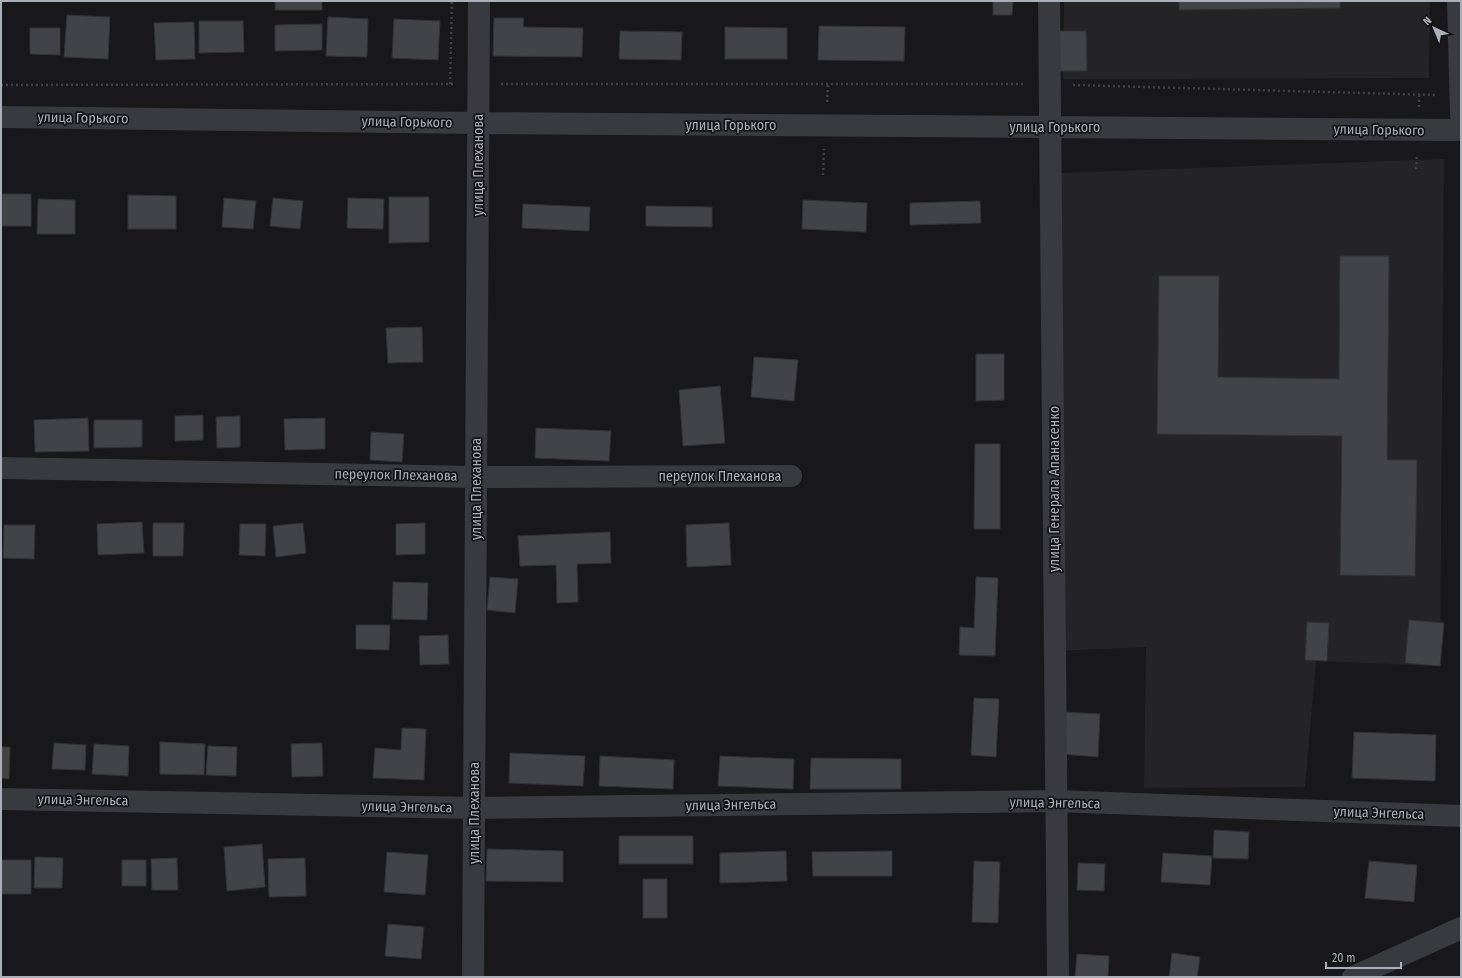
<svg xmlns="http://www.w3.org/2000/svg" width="1462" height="978" font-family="'Fira Sans Condensed',sans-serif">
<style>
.built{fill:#242427}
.building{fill:#424347;stroke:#323236}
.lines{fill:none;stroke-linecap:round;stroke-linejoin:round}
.path{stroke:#3e4146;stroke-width:2.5;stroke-dasharray:2 3;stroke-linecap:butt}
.minor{stroke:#383a3f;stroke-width:22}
.labels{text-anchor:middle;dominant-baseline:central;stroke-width:3.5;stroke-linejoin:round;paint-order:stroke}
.street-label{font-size:14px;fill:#aaafba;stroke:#131315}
</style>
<rect width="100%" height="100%" fill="#18181a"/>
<path class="built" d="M1064,1H1430L1429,78L1063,79Z
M1444,159L1440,666L1316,661L1305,787L1144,788L1146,647L1055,651L1060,173Z"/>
<path class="building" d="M275,1H322V10H275Z
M993,1H1013L1012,15H993Z
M1179,1H1340V8L1179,10Z
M67,15L110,17L108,59L64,57Z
M328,17L368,19L367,57L326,56Z
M494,18H524L523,27L583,28L582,57L493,56Z
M394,19L440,21L438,60L392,58Z
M199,21H243L244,52L199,53Z
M194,22L195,59L156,60L154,23Z
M322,24V50L275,51V25Z
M819,26L905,27L904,61L818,60Z
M725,27L787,28V59H725Z
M30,28H60V55L30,54Z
M620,31L682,32L681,60L619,59Z
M1059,31H1086L1087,71H1059Z
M2,194H31V226H2Z
M128,195L176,196V229H128Z
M389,197H429V242L389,243Z
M224,198L256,201L253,229L222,227Z
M273,198L303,201L300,229L270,226Z
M348,198L384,199L383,229L347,228Z
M38,199L75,200V234H37Z
M803,200L867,203L866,232L802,229Z
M980,201L981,223L910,225V203Z
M523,204L590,207L589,231L522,228Z
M646,206L712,207V227L646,226Z
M1340,256H1389L1387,460H1417L1415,576L1340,575L1342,436L1157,434L1159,276H1219L1218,377L1339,379Z
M422,327L423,362L388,363L386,328Z
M976,354H1004V400L976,401Z
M754,357L798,360L794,401L751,397Z
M720,386L725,443L683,446L679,390Z
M203,415V440L175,441V416Z
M240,416V447L217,448L216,417Z
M88,418L89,451L35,452L34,420Z
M325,418V449L285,450L284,419Z
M94,420H142V447L94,448Z
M536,428L611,431L609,461L535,458Z
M371,432L404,434L402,462L370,460Z
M975,444H1000V529H974Z
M142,522L144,553L98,555L97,524Z
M153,523H184L183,556H153Z
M303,523L306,553L276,557L273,526Z
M425,523V554L396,555V524Z
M729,523L731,565L687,567L686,525Z
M240,524H266L265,556L239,555Z
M4,525H35L34,559L3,558Z
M610,532L611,563L577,564L578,602L557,603L556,565L520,566L518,536Z
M490,577L518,579L515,613L487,610Z
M976,577L998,578L995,656L959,655L960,627L974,628Z
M393,582L428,583L427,620L392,619Z
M1409,620L1444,623L1440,666L1405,663Z
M1307,622L1329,623L1327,661L1305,660Z
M356,625H390L389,650L356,649Z
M448,635L449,664L420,665L419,636Z
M974,698L999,699L996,757L971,755Z
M1063,712L1100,714L1098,757L1061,754Z
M402,728L426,729L424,780L373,778L375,748L401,750Z
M1354,732L1436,735L1435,781L1352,778Z
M160,742L205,744L204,775L160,774Z
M54,743L86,745L85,770L52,769Z
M322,743L323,776L292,777L291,744Z
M94,744L129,746L128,776L92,774Z
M208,746L237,747L236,776L206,775Z
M1,747H10L9,779L1,778Z
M510,753L585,756L583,786L509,783Z
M600,756L674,760L673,789L599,786Z
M720,756L794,759L793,789L718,786Z
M811,758L901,759V789H810Z
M1214,830L1249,832L1248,859L1213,858Z
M619,836H693V864H619Z
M262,844L265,887L227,891L224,847Z
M487,849L563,851V882L486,881Z
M786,851L787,881L720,883V853Z
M892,851V876H813L812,852Z
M387,852L428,855L425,895L384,892Z
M1163,853L1212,856L1210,885L1161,882Z
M35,857L63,858L62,888H34Z
M177,858L178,890H152L151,859Z
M305,858L306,896L269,897L268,859Z
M1,860H31V894H1Z
M122,860H146V886H122Z
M974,861L1000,862L998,923L972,922Z
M1369,861L1417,865L1414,902L1365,898Z
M1078,863L1105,864L1104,891L1077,890Z
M643,879H667V918H643Z
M388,924L424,927L421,959L385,956Z
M1172,953L1200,957L1197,977H1169Z
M1077,954L1109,956L1108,977H1075Z"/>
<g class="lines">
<path class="path" d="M450,84L452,1
M501,84H1026
M1,85L454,84
M1073,85L1436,95
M827,102L828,84
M1419,107V95
M1416,169L1417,154
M823,175L824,149"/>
<path class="minor" d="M1049,1L1058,977
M1458,1L1461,115
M1,117L478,123L1461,130
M1,468L476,477L791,476
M1,799L474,808L1056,801L1461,816
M473,977L479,1
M1353,977L1461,928"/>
</g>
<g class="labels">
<g class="street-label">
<text transform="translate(83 118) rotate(1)">улица Горького</text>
<text transform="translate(407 122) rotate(1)">улица Горького</text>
<text x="731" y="125">улица Горького</text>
<text x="1055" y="127">улица Горького</text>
<text transform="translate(1379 130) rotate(1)">улица Горького</text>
<text transform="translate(478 165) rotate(-90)">улица Плеханова</text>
<text transform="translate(396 475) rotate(1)">переулок Плеханова</text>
<text x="720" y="476">переулок Плеханова</text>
<text transform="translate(476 489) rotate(-90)">улица Плеханова</text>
<text transform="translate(1054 489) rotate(-90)">улица Генерала Апанасенко</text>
<text transform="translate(83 800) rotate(1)">улица Энгельса</text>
<text transform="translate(1055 803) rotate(1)">улица Энгельса</text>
<text transform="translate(731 805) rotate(-1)">улица Энгельса</text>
<text transform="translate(407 807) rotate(1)">улица Энгельса</text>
<text transform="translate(474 813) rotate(-90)">улица Плеханова</text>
<text transform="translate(1379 813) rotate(2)">улица Энгельса</text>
</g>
</g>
<rect width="1462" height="978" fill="none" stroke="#aaafba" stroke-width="4"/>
<g transform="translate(1434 28) rotate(316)" stroke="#131315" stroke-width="3" paint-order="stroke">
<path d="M0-3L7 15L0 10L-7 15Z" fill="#aaafba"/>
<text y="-6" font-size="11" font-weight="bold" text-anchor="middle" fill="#aaafba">N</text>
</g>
<path d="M1326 962v6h75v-6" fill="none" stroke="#aaafba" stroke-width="2"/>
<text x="1332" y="962" font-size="12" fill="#aaafba" stroke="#131315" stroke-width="3" paint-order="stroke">20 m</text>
</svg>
